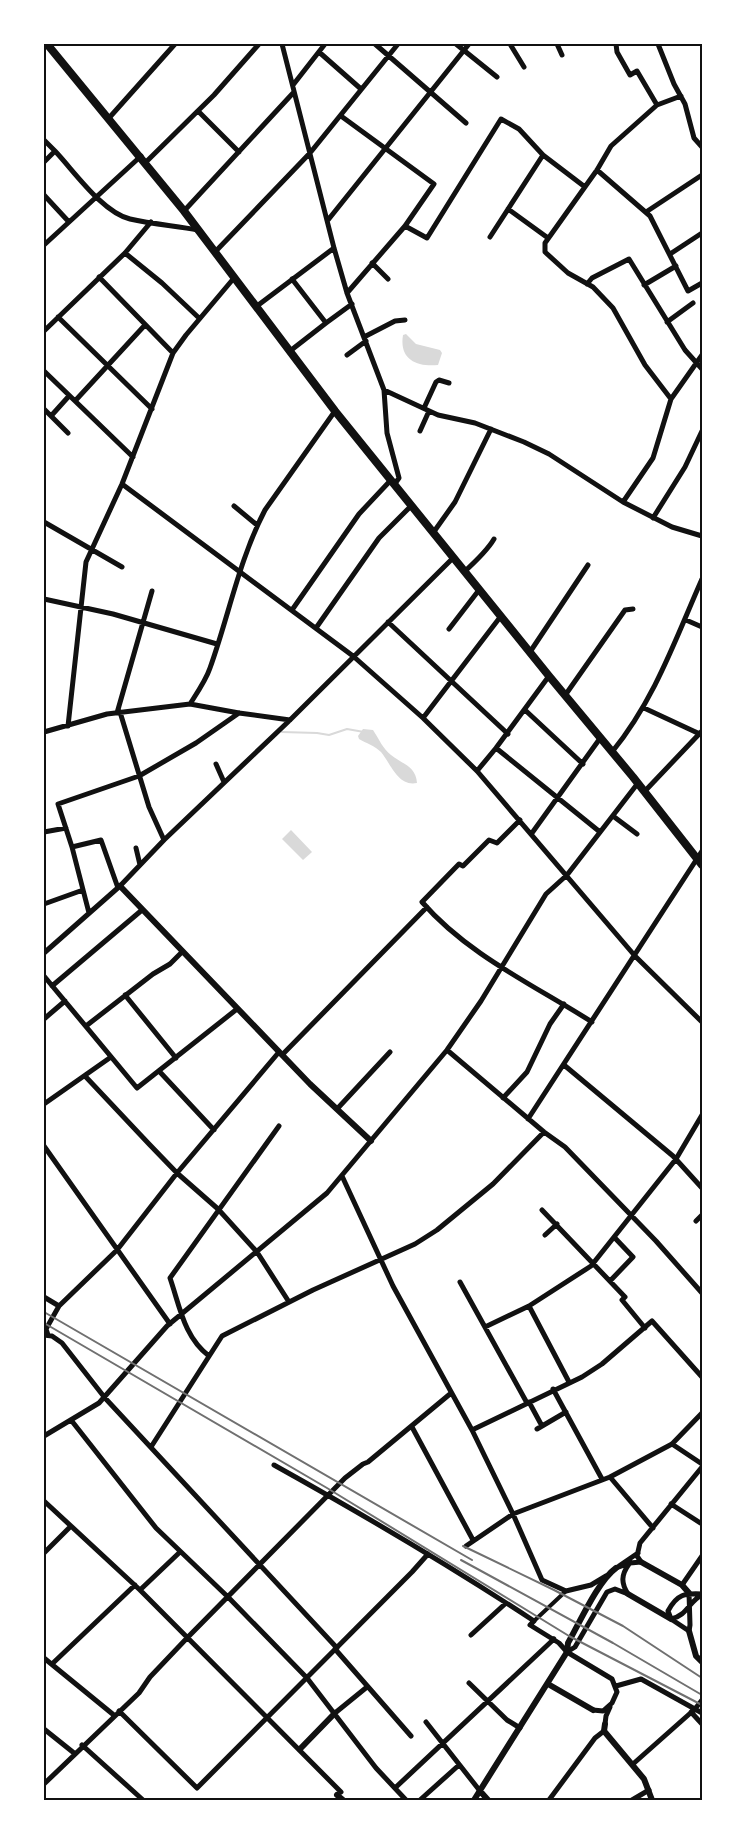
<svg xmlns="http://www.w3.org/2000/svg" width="746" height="1844" font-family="Figtree,sans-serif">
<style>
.water{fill:#d9d9d9}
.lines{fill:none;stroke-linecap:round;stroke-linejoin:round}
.stream{stroke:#d9d9d9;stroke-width:2}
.pedestrian{stroke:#111;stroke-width:4}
.minor{stroke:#111;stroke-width:5}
.tertiary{stroke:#111;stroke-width:6}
.primary{stroke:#111;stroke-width:8}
.rail{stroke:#707070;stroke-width:2}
.neatline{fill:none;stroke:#111;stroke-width:2}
</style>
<rect width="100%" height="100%" fill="#fff"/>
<path class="water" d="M406,334L416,344L440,350L442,353L438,365C416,367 399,359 403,335Z
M363,729L373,730C379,739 383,749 391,755C402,764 416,766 417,783C398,787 391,764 381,752C375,746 366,743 359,739L358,736Z
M291,830L312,852L303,860L282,839Z"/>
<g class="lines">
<path class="stream" d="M282,732L317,733L329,735L347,729L364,732"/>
<path class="pedestrian" d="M534,1621L566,1591"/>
<path class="minor" d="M282,44L334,248L347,293L384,390L387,433L399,478L394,485
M375,44L466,123
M456,44L497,77
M510,44L524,67
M557,44L562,55
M616,44L617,52L630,75L637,71L657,105
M658,44L674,84L685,104L694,138L702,147
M319,52L361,89
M293,85L325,44
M198,111L239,152
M341,116L434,184L405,226
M109,118L175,44
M44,140L55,151L44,162
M55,151C74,171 102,212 130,219C152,224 176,226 198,230
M146,162L214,95L259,44
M597,170L650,216L688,291L702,283
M44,195L69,222
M508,209L548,238
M184,211L294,92
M646,212L702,175
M328,220L469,44
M490,237L543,155
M44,245L141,156
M215,252L310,153L398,44
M125,253L162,283L199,318
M670,254L702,233
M372,263L388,279
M99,277L173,353
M292,279L326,323L352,304
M587,284L592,278L629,259L685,350L702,369
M644,285L676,266
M347,293L405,226L427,238L501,119L519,129L543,155L585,187
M257,306L334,248
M58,317L152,409
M667,322L693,303
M44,331L125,253L151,222
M364,337L395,321L405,320
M290,351L326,323
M347,355L366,341
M44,371L133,457
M384,390L438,415L475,423L524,442L549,454L623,502L672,527L702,536
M671,399L645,365L613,308L593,287L568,273L545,252V243L597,170L611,146L657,105L681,96
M75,401L145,325
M424,408L436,382L439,380L449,383
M44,409L68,433
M51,416L69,396
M420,431L429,411
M122,484L353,656L423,718L477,771L635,956L702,1022
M623,502L653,458L671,399L702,355
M234,506L257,525
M653,518L685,467L702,431
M44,522L122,567
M433,533L455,502L491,429
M464,572C475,562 487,551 494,539
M44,599L113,614L217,644
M292,610L359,514L390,481
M686,620L702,627
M388,622L508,734
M316,628L379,538L411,506
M449,629L479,590
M530,652L588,565
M566,694L625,610L633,609
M190,704C197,693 206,680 210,668C229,615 239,560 265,510L335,411
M644,708L702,735
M525,710L583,764
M120,712L149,807L164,840
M117,713L152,591
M423,718L501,616
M68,726L86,562L122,484L173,353L186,335L234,278
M44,732L107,714L190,704L239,713L290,720
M496,748L600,832
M612,752C655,699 675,640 702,579
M216,764L224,782
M477,771L496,748L549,676
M645,791L702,731
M613,816L637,834
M520,820L497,843L489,840L463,866L459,864L422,902C468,955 534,985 592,1022
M44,832L66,828
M532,833L601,737
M72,847L101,840L118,888
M136,848L140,865
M44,904L83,890
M89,913L72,847L58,804L139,776L196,743L239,713
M44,953L120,886L164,840L290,720L453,558
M44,976L137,1088L237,1009
M52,986L142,910
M125,995L176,1058
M44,1019L65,1001
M86,1026L153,974L170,964L182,952
M447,1050L544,1132L565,1147L656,1241L702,1293
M282,1055L427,907
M564,1065L673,1156L702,1188
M159,1071L214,1130
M85,1076L149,1144L177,1173L218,1209L257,1252L289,1302
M503,1098L527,1072L550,1024L564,1004
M44,1104L111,1057
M337,1109L390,1052
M528,1119L702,851
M44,1146L170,1324
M342,1176L393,1286L472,1430L513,1514L542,1580L566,1591L591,1585L606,1576
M542,1210L625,1297L622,1300L645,1328
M696,1221L702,1215
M545,1235L557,1224
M610,1281L633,1257L614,1237
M460,1282L527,1403
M44,1297L59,1306L117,1250L177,1173L279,1052
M529,1306L569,1382
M485,1327L529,1306L591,1266L676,1159L702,1115
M44,1335L52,1336L62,1343L105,1398L337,1648
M48,1335L46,1329L59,1306
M209,1356C184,1337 180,1307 170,1278L279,1126
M553,1389L602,1479
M529,1402L542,1426
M71,1420L156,1528L228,1597L307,1678L376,1768L406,1800
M412,1427L473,1540
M537,1429L566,1412
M472,1430L582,1377L602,1364L652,1321L702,1377
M44,1436L99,1403L167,1326L327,1193L447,1050L481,1001L546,894L567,875L638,783
M672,1444L702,1464
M151,1447L222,1336L313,1290L415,1244L437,1230L493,1184L544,1132
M274,1465C362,1514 449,1565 534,1621L530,1625L559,1643L567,1652L612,1679L617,1692L612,1703L603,1711L593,1710
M610,1477L653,1528
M44,1501L140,1590L341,1792
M671,1504L702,1524
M466,1546L513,1514L610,1477L672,1444L702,1413
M44,1553L71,1526
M619,1566L638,1553
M616,1568L630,1563L641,1562L637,1556L640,1543L702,1467
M682,1585L702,1556
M140,1590L180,1552
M689,1593L690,1625L689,1631L671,1619L668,1611C677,1594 685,1593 702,1594
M628,1594C621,1583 621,1575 629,1564
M671,1619C687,1616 689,1601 702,1595
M471,1635L506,1603
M335,1649L411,1736
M567,1652L575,1647L607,1592L615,1589L628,1594
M44,1658L115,1716
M52,1664L135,1585
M469,1683L507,1720L520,1728
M616,1686L641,1679L702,1713
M119,1711L197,1788L412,1572L428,1554
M691,1712L702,1724
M335,1713L367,1687
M426,1722L480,1791
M605,1724L606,1716L610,1707
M44,1729L74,1753
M82,1745L143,1800
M633,1764L695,1709L702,1700
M44,1784L139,1693L150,1677L188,1637L345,1478L363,1464L368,1462L450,1394
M395,1788L554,1639
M420,1800L459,1765
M549,1800L595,1738L604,1731
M632,1800L649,1790"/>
<path class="tertiary" d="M120,886L310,1084L371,1141
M641,1562L682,1585L689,1593
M628,1594L671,1619
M689,1631L696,1656L702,1662
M548,1684L593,1710
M605,1724L604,1731L644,1779L652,1800
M300,1749L335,1713
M480,1791L488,1800
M337,1795L343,1800
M474,1800L567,1652L568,1643C580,1622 598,1581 616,1568"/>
<path class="primary" d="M47,44L184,211L335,411L549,676L633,777L702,865"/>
<path class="rail" d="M44,1312L472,1560
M44,1323L327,1488L569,1636L702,1705
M463,1546L554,1590L623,1626L702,1678
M461,1560L613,1643L702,1695"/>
</g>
<rect width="746" height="1844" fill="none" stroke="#ffffff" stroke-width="90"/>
<rect x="45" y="45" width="656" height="1754" class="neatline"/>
</svg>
